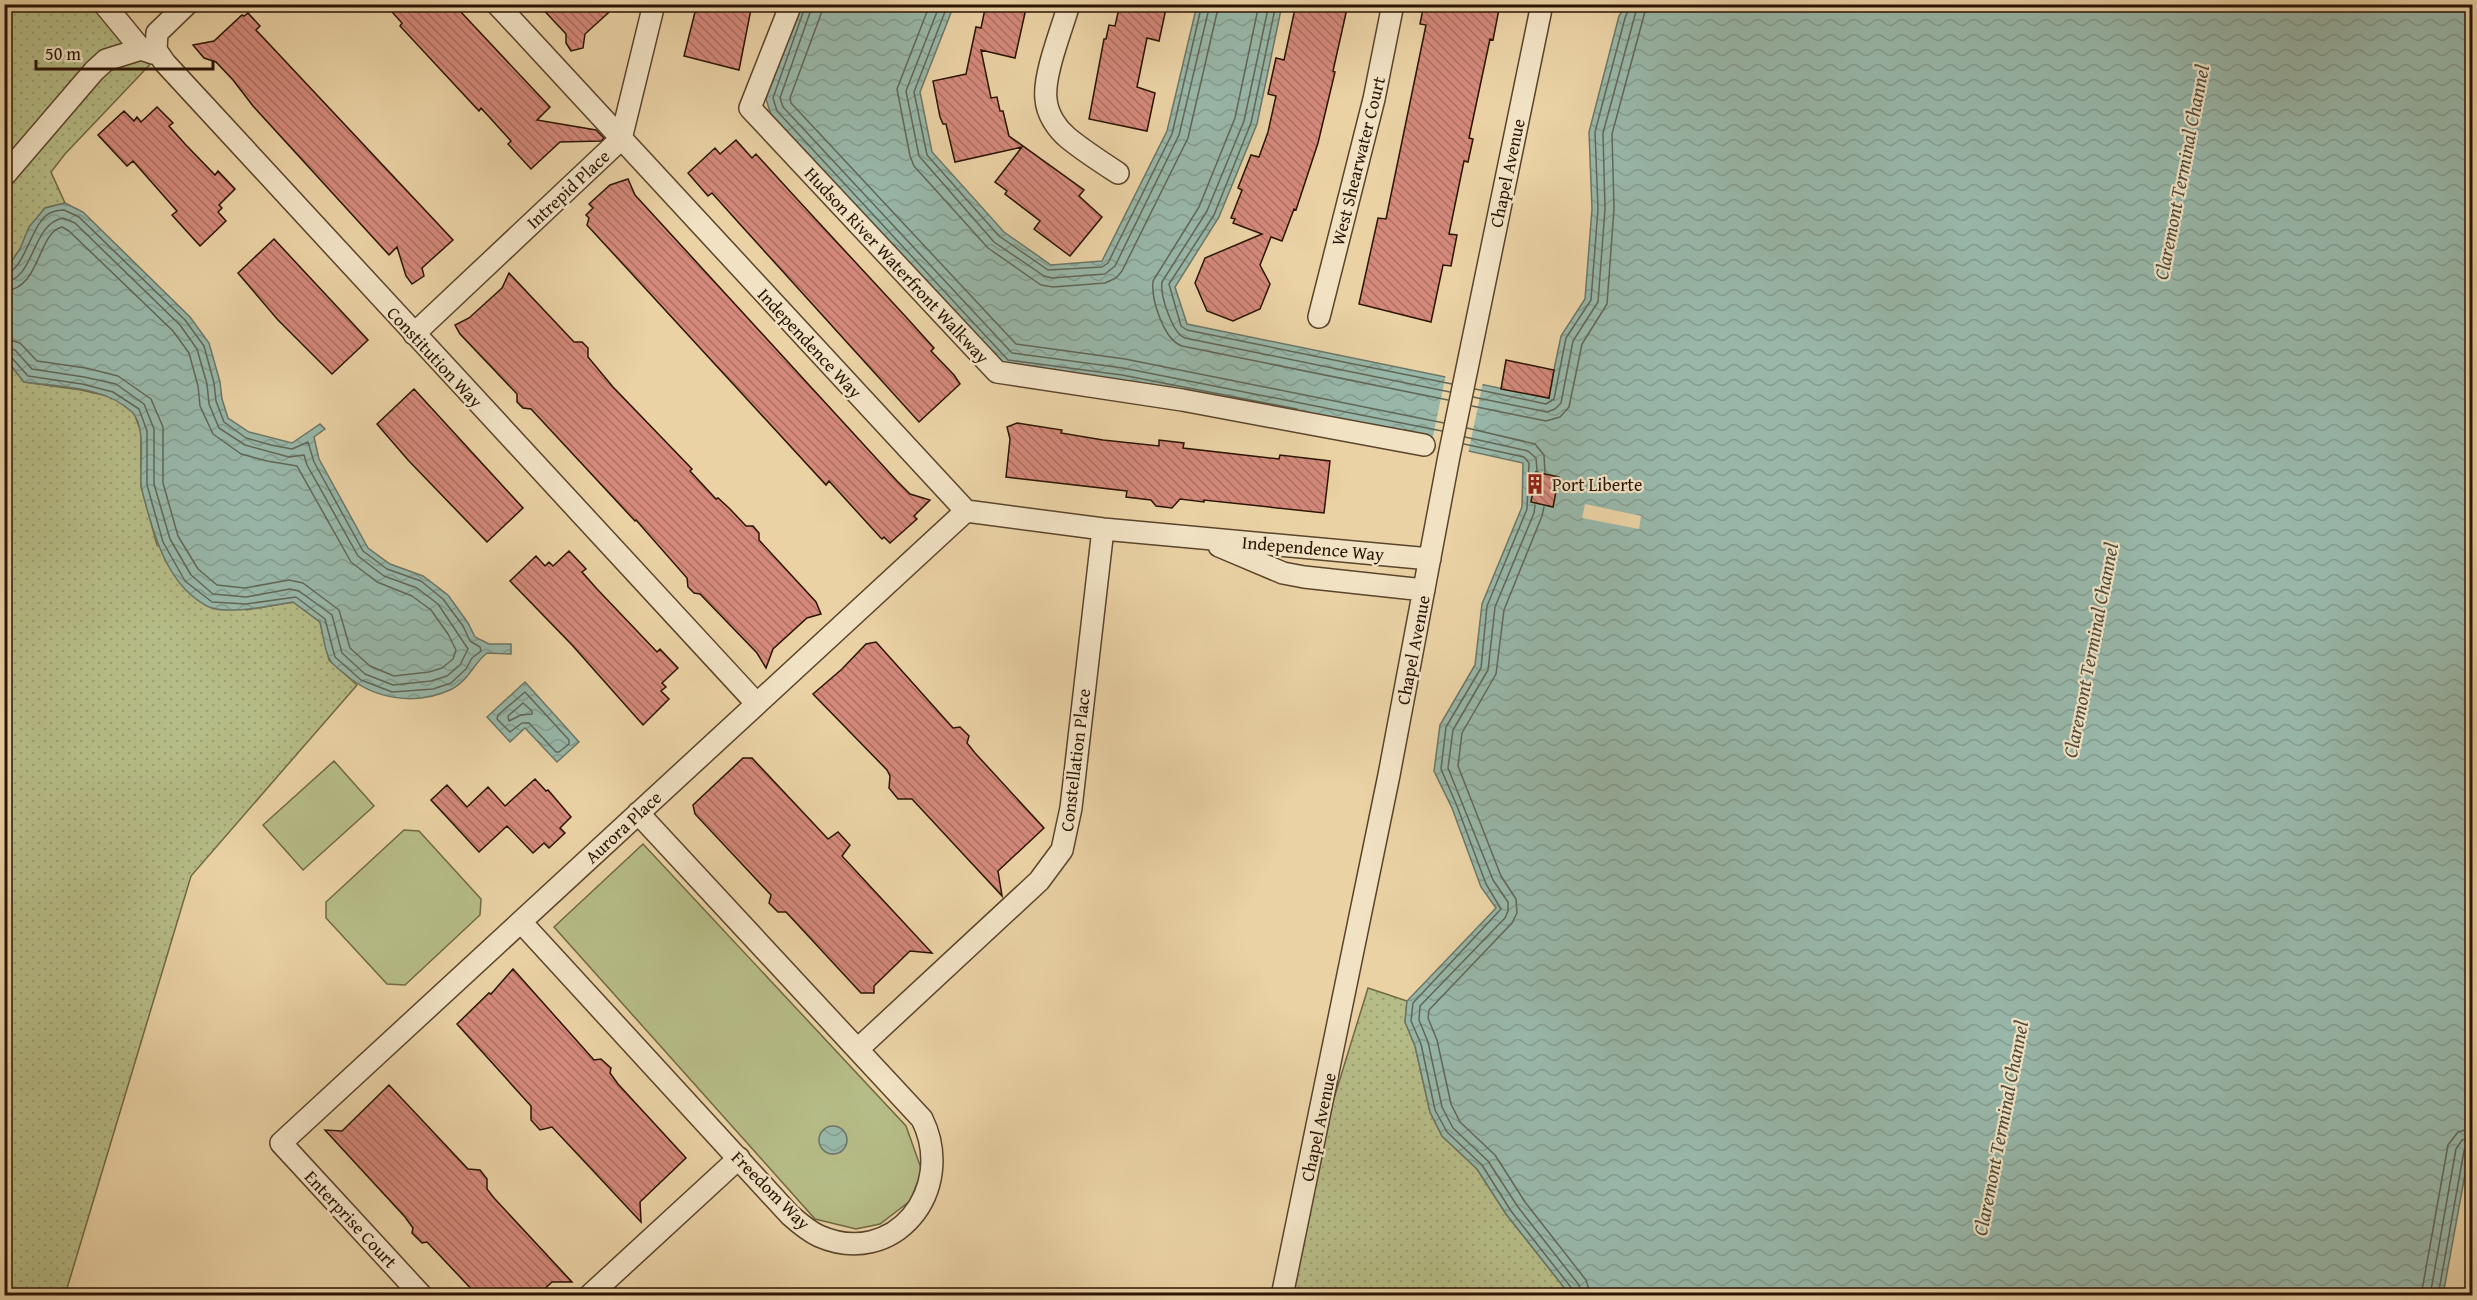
<svg xmlns="http://www.w3.org/2000/svg" width="2477" height="1300" font-family="'Gentium Book Plus',serif">
<style>
.grass{fill:url(#grass-dots);stroke:#706844;stroke-width:1.5}
.park{fill:#b6bc87;stroke:#706844;stroke-width:1.5}
.water{fill:url(#water-waves);stroke:#6c7666;stroke-width:1.5}
.pier{fill:#ead2a5}
.lines{fill:none;stroke-linecap:round;stroke-linejoin:round}
.shore{stroke:#616656;stroke-width:1.5}
.building{fill:url(#building-back-hatch);stroke:#2a1402;stroke-width:1.5}
.street-casing{stroke:#5a442b;stroke-width:24}
.street{stroke:#f1e2c4;stroke-width:21}
.labels{text-anchor:middle;dominant-baseline:central;stroke-width:4.5;stroke-linejoin:round;paint-order:stroke}
.street-label{font-size:18px;fill:#2a1402;stroke:#f1e2c4}
.poi-label{font-size:18px;fill:#2a1402;stroke:#f1e2c4;text-anchor:start}
.water-label{font-size:20px;font-style:italic;fill:#504d3c;stroke:#f1e2c4}
</style>
<defs>
<pattern id="grass-dots" width="8" height="8" patternUnits="userSpaceOnUse" patternTransform="scale(1.5)"><rect width="8" height="8" fill="#b6bc87"/><path d="M2 2h.1M6 6h.1" fill="none" stroke="#9da173" stroke-width="1.8" stroke-linecap="round"/></pattern>
<pattern id="water-waves" width="16" height="10" patternUnits="userSpaceOnUse" patternTransform="scale(1.5)"><rect width="16" height="10" fill="#98b7a9"/><path d="M0 5q4-4 8 0t8 0" fill="none" stroke="#839c90"/></pattern>
<pattern id="building-back-hatch" width="6" height="6" patternUnits="userSpaceOnUse" patternTransform="scale(1.5)"><rect width="6" height="6" fill="#d4897a"/><path d="M-1 5l2 2M0 0l6 6M5-1l2 2" fill="none" stroke="#ac6f62"/></pattern>
</defs>
<rect width="100%" height="100%" fill="#ead2a5"/>
<filter id="stains"><feTurbulence type="fractalNoise" baseFrequency=".00333" numOctaves="4"/><feColorMatrix values="0 0 0 0 .2 0 0 0 0 .09 0 0 0 0 .02 0 0 0 .5 -.17"/></filter>
<radialGradient id="worn" r=".72"><stop offset=".6" stop-color="#630" stop-opacity="0"/><stop offset="1" stop-color="#630" stop-opacity=".3"/></radialGradient>
<path class="grass" d="M5,5H110L159,55L65,154L51,172L65,203L45,208L30,227L20,249L5,271Z
M5,358L24,382L81,390L112,397L134,413L141,432V486L157,545L246,610L293,602L320,622L329,660L357,685L191,876L65,1295H5Z
M1368,988L1407,1001L1405,1022L1415,1046L1430,1112L1442,1136L1477,1169L1506,1214L1570,1295L1273,1296Z"/>
<path class="park" d="M334,761L374,806L303,870L263,825Z
M404,830L419,831L481,899L480,915L405,985L387,984L326,918V902Z
M643,844L906,1126L922,1171L910,1201L880,1224L856,1229L815,1219L554,927Z"/>
<path class="water" d="M801,5H954L920,92L932,152L1004,232L1051,265L1102,261L1167,131L1197,5H1282L1257,124L1219,217L1175,287L1187,324L1548,398L1561,336L1585,299L1592,209L1589,132L1619,16L1626,5H2472V1136L2443,1295H1570L1506,1214L1477,1169L1442,1136L1430,1112L1415,1046L1405,1022L1407,1001L1496,908L1481,887L1452,808L1434,771L1440,725L1475,665L1482,604L1522,507L1523,463L1428,442L1005,366L771,115L766,99Z
M65,203L83,212L190,317L209,343L220,382L222,399L228,418L249,432L292,443L320,424L325,429L314,437L319,459L368,548L390,564L423,576L448,595L468,623L475,637L489,644H511V654L487,653C474,663 468,681 452,689C417,706 374,700 345,674C340,670 331,664 329,658C324,648 323,634 320,622L293,602C273,605 225,616 207,606C171,587 157,545 147,509C145,500 141,491 141,482C140,464 146,425 132,412C105,386 59,387 24,382L5,358V271L20,249L29,227L45,208Z
M525,682L579,742L557,762L525,728L510,742L487,717Z
M819 1140a14 14 0 1 1 28 0a14 14 0 1 1-28 0Z"/>
<path class="pier" d="M1446,374L1483,382L1468,454L1431,446Z
M1585,504L1641,516L1639,529L1582,518Z"/>
<g class="lines">
<path class="shore" d="M806,4L773,98L777,111L1008,360L1122,375L1297,409
M813,4L780,98L783,107L1012,353L1123,368L1442,431
M822,4L821,14L790,98L791,103L1016,344L1125,359L1444,423
M930,4L897,89L910,156L914,166L988,248L1041,285L1053,287L1105,283L1116,278L1122,271L1188,138L1219,4
M940,4L906,91L919,156L994,242L1044,276L1052,278L1105,274L1115,266L1179,135L1210,4
M948,4L914,92L927,155L999,236L1048,270L1102,267L1108,263L1172,134L1202,4
M1259,4L1235,118L1199,207L1153,281C1151,300 1164,340 1182,346L1448,400
M1269,4L1244,121L1207,211L1162,282C1160,295 1172,333 1185,338L1450,392
M1276,4L1251,123L1214,215L1169,284L1181,326L1187,330L1452,384
M4,274C26,271 30,223 50,213C54,211 60,210 64,210L79,217L185,320L204,346L214,383L216,401L224,422L246,438L271,445L292,449L308,442L314,462L363,551L387,569L421,581L443,599L463,626L470,641L480,647L481,651L472,658L466,669L451,683L433,689L392,692L361,680L335,657L325,619L296,597L246,604L212,602L185,581L163,542L147,485V431L139,409L113,392L82,384L28,376L11,357L4,355
M4,282C35,280 31,224 63,218L75,223L180,325L197,349L207,384L209,404L219,428L245,445L289,457L304,455L307,465L358,556L384,576L417,588L438,604L468,649L460,665L447,676L431,681L393,685L365,674L342,653L332,615L299,591L290,589L246,597L213,594L191,575L170,539L154,484V429L144,404L116,384L84,377L32,369L15,350L4,347
M4,291C41,289 37,233 62,227L69,231L173,331L189,353L198,386L200,406L213,434L241,454L267,461L297,466L351,562L377,582L412,596L431,610L448,634L456,650L453,659L442,668L429,672L394,676L370,666L350,648L339,610L303,583L289,580L245,588L217,585L198,569L178,536L163,483V427L151,399L118,376L86,368L37,361L20,343L4,338
M1475,389L1546,404L1554,399L1566,338L1591,300L1598,209L1595,132L1625,18L1631,4
M1473,397L1547,412L1555,409L1561,403L1573,341L1598,302L1605,209L1603,133L1638,4
M1472,406L1546,421L1560,417L1569,407L1582,344L1607,304L1614,209L1612,134L1647,4
M1467,428L1535,444L1544,455L1545,473
M1465,437L1528,451L1536,458L1537,471
M1464,444L1524,457L1529,463L1527,509L1487,606L1481,668L1446,727L1441,769L1457,806L1486,884L1501,909L1413,1003L1411,1021L1421,1044L1435,1110L1447,1132L1482,1165L1511,1211L1573,1290L1574,1296
M1535,505L1534,513L1495,607L1488,670L1453,730L1448,768L1493,880L1508,902V911L1505,918L1420,1006L1419,1020L1428,1042L1442,1107L1453,1128L1488,1161L1518,1207L1579,1285L1582,1296
M1544,507L1542,516L1504,610L1496,674L1462,733L1458,766L1501,876L1516,899L1517,913L1512,923L1429,1010L1428,1018L1437,1040L1451,1104L1460,1122L1495,1155L1525,1202L1586,1280L1591,1296
M525,692L569,740V744L559,752H556L529,723H522L510,732L497,719L498,715Z
M523,703L532,711V714L521,715L509,721L508,716Z
M2421,1296L2448,1145L2458,1132L2472,1128
M2430,1296L2456,1149L2462,1140L2472,1137
M2438,1296L2464,1151L2467,1146L2472,1145"/>
</g>
<path class="building" d="M385,4H449L456,12L459,10L550,107L537,120L596,130L604,138L601,141L560,142L531,169L508,144L511,141L481,108L479,111L400,26L402,23Z
M538,4H618L585,34L583,48L571,51L566,43V34Z
M697,4H752L739,70L684,56Z
M986,4H1027L1015,58L981,50L991,98L997,97L1000,111H1003L1009,136L1084,190L1079,196L1102,217L1070,256L1034,229L1040,221L1005,194L1007,191L995,182L1022,147L955,162L946,124H943L940,117L933,81L966,74L976,27L981,28Z
M1120,4H1167L1159,41L1147,38L1137,87L1155,93L1147,131L1089,119L1104,39H1106L1109,25L1115,26Z
M1296,4H1348L1333,71L1335,72L1318,143L1296,210L1294,209L1282,241L1271,237L1260,265L1270,284L1260,309L1233,321L1207,311L1195,283L1205,258L1262,234L1233,223L1235,219L1231,218L1242,190L1238,188L1251,155L1259,157L1268,132L1276,96L1268,94L1276,58L1284,60Z
M1424,4H1500L1493,40L1490,39L1469,138L1473,139L1468,162L1464,161L1449,234L1457,235L1451,266L1443,265L1431,322L1359,304L1378,218L1386,219L1426,25L1420,24Z
M248,13L260,26L256,30L453,240L422,268L424,276L412,284L406,276L397,247L389,255L253,106L233,80L216,62L204,58L193,45L214,41L242,15L244,16Z
M157,107L173,123L169,126L185,144L215,175L218,171L235,189L219,205L222,208L218,212L226,221L200,246L172,215L177,211L133,161L127,166L98,135L124,111L134,121L137,117L141,122Z
M736,140L752,158L756,154L797,199L906,317L934,348L931,351L954,375L960,384L919,422L738,222L712,193L708,196L688,173L715,148L720,154Z
M628,179L635,195L897,481L910,494L930,500L914,516L917,519L890,543L884,537L882,539L880,537L829,481L826,485L587,225L589,218L586,215L593,208L589,204L610,185Z
M274,239L368,340L332,374L278,320L238,273Z
M509,273L574,342H582L588,348V357L613,387L692,469L690,471L716,499L718,498L730,509L746,526H753L759,533V540L816,602L821,614L807,618L773,649L766,668L757,653L700,594L694,593L688,587L687,578L636,520L635,521L531,409L523,408L517,402V394L460,334L455,325L469,318L502,288Z
M1506,360L1554,370L1549,398L1501,389Z
M414,389L523,508L487,542L408,460L377,424Z
M1017,423L1062,430L1061,433L1103,440L1159,446V440L1184,443L1183,448L1279,459L1280,455L1330,461L1324,513L1204,500V502L1180,499L1172,508L1156,506L1151,500L1126,497L1127,491L1006,477L1010,439L1007,427Z
M1536,472L1559,477L1553,507L1531,502Z
M569,551L586,569L582,572L597,589L657,652L660,649L678,668L662,683L666,687L661,691L669,699L643,725L572,645L510,581L536,556L545,566L549,562L553,566Z
M876,642L953,728L960,727L969,736L967,743L975,753L1044,828L998,871L1002,896L912,799H898L889,788L890,776L887,770L813,694L842,669L866,644Z
M743,758H752L828,839L838,832L850,845L842,856L932,953L910,951L874,986V993H861L786,912H778L769,903L771,895L695,814L693,805Z
M535,779L546,791L548,790L571,817L560,828L565,833L549,848L544,843L533,853L507,826L479,852L431,800L447,785L467,807L488,787L505,806Z
M513,969L594,1060L601,1059L611,1068L610,1073L618,1084L686,1158L640,1202L641,1222L552,1127L540,1130L531,1120V1106L457,1024L489,993L491,994Z
M389,1085L468,1169L480,1170L487,1179V1189L494,1198L572,1282H552L537,1296H478L427,1242L422,1243L412,1233L413,1228L405,1217L325,1130L342,1131Z"/>
<g class="lines">
<g class="street-casing">
<path id="street" d="M104,4L141,49L153,53
M187,4L157,33L156,50L165,63L757,704
M497,4L966,511L1103,529L1430,559
M791,4L750,108L997,372L1182,400L1424,445
M1069,4C1062,29 1043,75 1046,99C1047,114 1057,129 1068,138C1084,151 1101,162 1118,173
M4,176L94,71L106,60L141,49
M1319,317L1374,99L1393,4
M414,334L621,139L654,4
M1219,546L1283,573L1304,577L1424,590
M521,922L790,1215C799,1223 808,1231 819,1236C894,1269 957,1190 922,1119L638,813
M858,1049L1039,881L1062,850L1071,808L1103,529
M422,1296L281,1143L966,511
M589,1296L739,1158
M1282,1296L1389,775L1449,456L1542,4"/>
</g>
<use href="#street" class="street"/>
</g>
<defs>
<g id="building-bare" transform="scale(1.62)"><path d="M-4-6H4V6H1V3H-1V6H-4ZM-2.5-4.3h1.7v1.8h-1.7ZM.8-4.3h1.7v1.8H.8ZM-2.5-1h1.7V.8h-1.7ZM.8-1h1.7V.8H.8Z" fill="#8f2418" stroke="#f1e2c4" stroke-width="2.5" paint-order="stroke"/></g>
</defs>
<g fill-rule="evenodd">
<use href="#building-bare" x="1535" y="484"/>
</g>
<g class="labels">
<g class="street-label">
<text transform="translate(1358 161) rotate(-76)">West Shearwater Court</text>
<text transform="translate(1507 173) rotate(-78)">Chapel Avenue</text>
<text transform="translate(568 189) rotate(-43)">Intrepid Place</text>
<text transform="translate(897 265) rotate(47)">Hudson River Waterfront Walkway</text>
<text transform="translate(810 343) rotate(47)">Independence Way</text>
<text transform="translate(435 357) rotate(47)">Constitution Way</text>
<text transform="translate(1313 548) rotate(5)">Independence Way</text>
<text transform="translate(1413 650) rotate(-79)">Chapel Avenue</text>
<text transform="translate(1075 760) rotate(-83)">Constellation Place</text>
<text transform="translate(623 827) rotate(-43)">Aurora Place</text>
<text transform="translate(1318 1127) rotate(-78)">Chapel Avenue</text>
<text transform="translate(771 1190) rotate(45)">Freedom Way</text>
<text transform="translate(351 1219) rotate(47)">Enterprise Court</text>
</g>
<g class="poi-label">
<text x="1552" y="484">Port Liberte</text>
</g>
<g class="water-label">
<text transform="translate(2181 172) rotate(-79)">Claremont Terminal Channel</text>
<text transform="translate(2090 650) rotate(-79)">Claremont Terminal Channel</text>
<text transform="translate(2000 1128) rotate(-79)">Claremont Terminal Channel</text>
</g>
</g>
<rect width="2477" height="1300" fill="none" stroke="#ead2a5" stroke-width="24"/>
<rect x="6" y="6" width="2465" height="1288" fill="none" stroke="#2a1402" stroke-width="3"/>
<rect x="12" y="12" width="2453" height="1276" fill="none" stroke="#2a1402" stroke-width="1.5"/>
<path d="M36 60v9h177v-9" fill="none" stroke="#2a1402" stroke-width="3"/>
<text x="45" y="60" font-size="18" fill="#2a1402" stroke="#f1e2c4" stroke-width="4.5" paint-order="stroke">50 m</text>
<rect width="100%" height="100%" filter="url(#stains)"/>
<rect width="100%" height="100%" fill="url(#worn)"/>
</svg>
